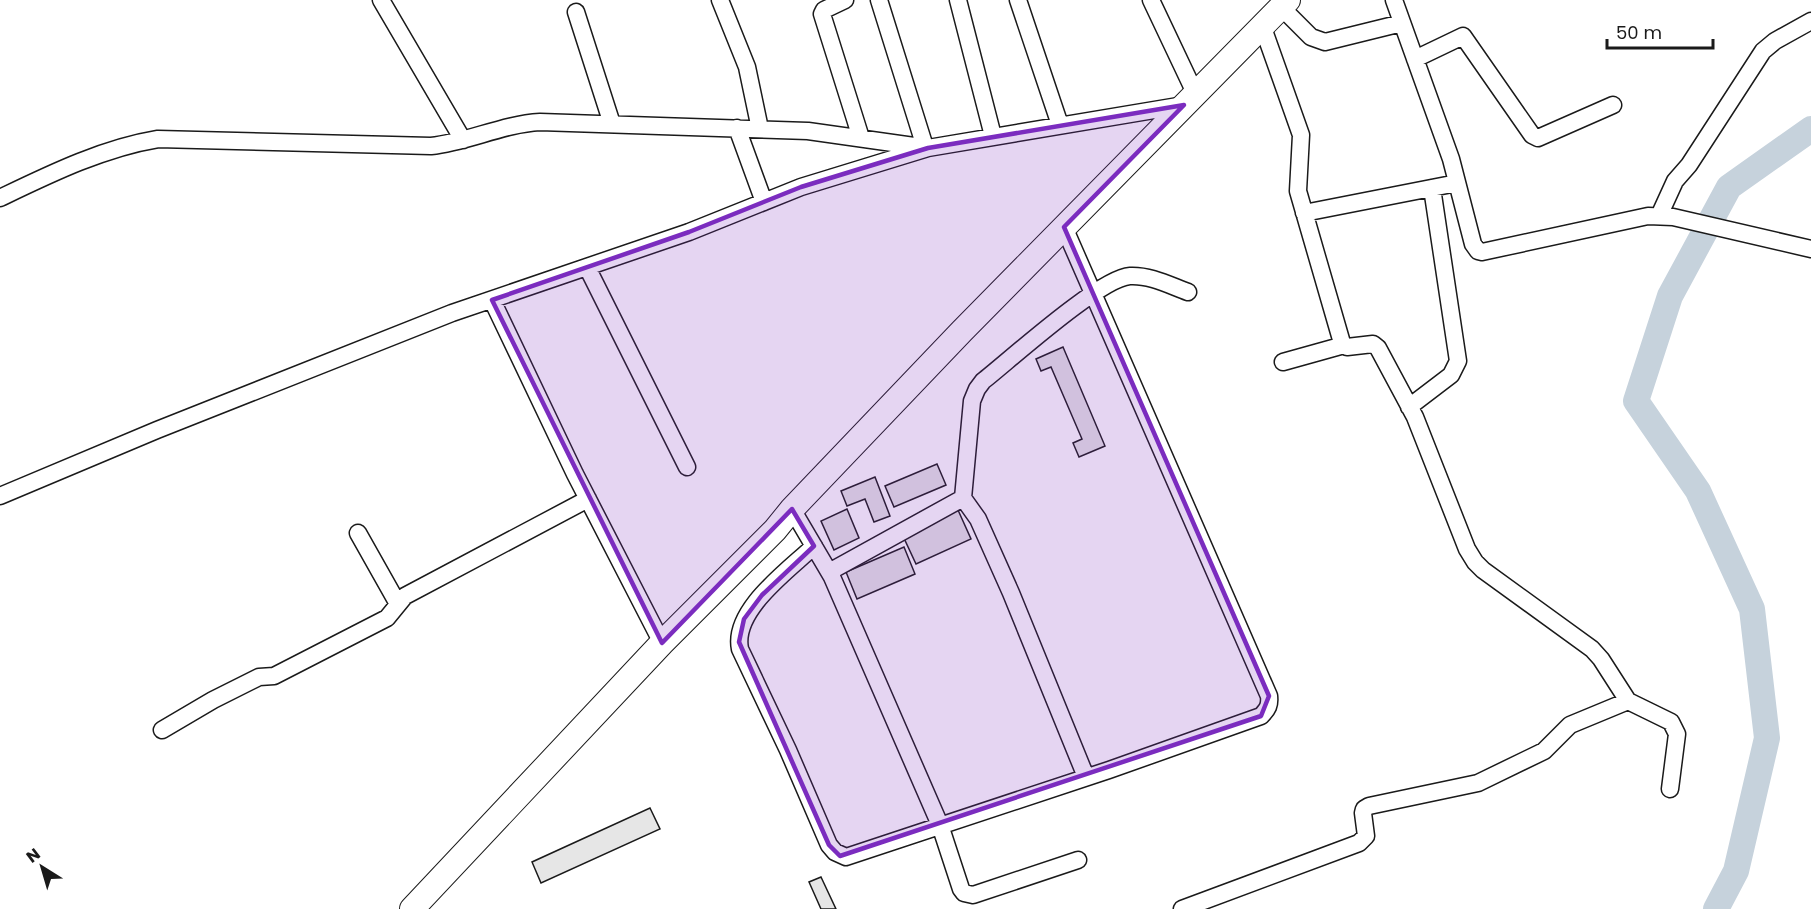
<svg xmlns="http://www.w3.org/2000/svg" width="1811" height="909" font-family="Poppins,sans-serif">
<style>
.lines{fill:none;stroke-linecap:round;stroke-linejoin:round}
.river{stroke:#c6d2dc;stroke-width:26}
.building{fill:#e6e6e6;stroke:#1a1a1a;stroke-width:1.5}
.minor-casing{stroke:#1a1a1a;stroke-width:19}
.highway-casing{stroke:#1a1a1a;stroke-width:26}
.minor{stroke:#fff;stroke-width:16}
.highway{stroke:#fff;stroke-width:24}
.marked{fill:#7b2cbf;fill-opacity:0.2;stroke:#7b2cbf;stroke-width:4.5;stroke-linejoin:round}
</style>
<rect width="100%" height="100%" fill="#fff"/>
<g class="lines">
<path class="river" d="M1716,909L1736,871L1767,738L1752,609L1698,491L1636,401L1670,296L1729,187L1811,129"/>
</g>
<path class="building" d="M1063,347L1105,446L1079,457L1073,443L1082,439L1051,367L1041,371L1036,359Z
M937,464L946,485L894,507L885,486Z
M875,477L890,516L874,522L865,499L847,506L841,491Z
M847,509L859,538L834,550L821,521Z
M958,510L971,539L916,564L903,536Z
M904,547L915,574L857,599L846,572Z
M650,808L660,829L541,883L532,862Z
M821,877L836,909H821L809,882Z"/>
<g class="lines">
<g class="minor-casing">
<path id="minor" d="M381,0L463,140
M720,0L747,67L760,129
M845,0L824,10L822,14L861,138
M879,0L925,147
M958,0L993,136
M1018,0L1060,125
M1151,0L1195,93
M1394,0L1451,159L1473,244L1478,251L1482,252L1648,216L1673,217L1811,249
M1281,7L1311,37L1325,42L1402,23
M576,12L612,124
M1262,25L1301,135L1298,191L1342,343L1347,347L1373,344L1378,348L1415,417L1467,549L1475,562L1483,570L1592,649L1601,659L1628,701L1671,722L1677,734L1670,789
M1415,59L1463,36L1532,135L1538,138L1613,105
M737,128L764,202
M0,198C50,174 103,148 158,139L431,146C468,142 503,124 540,122L808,131L921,147
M1304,213L1457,183
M1659,216L1675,181L1689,165L1763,51L1775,41L1811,21
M587,267L687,467
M492,300L575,474L662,643
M1283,362L1344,345
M1409,407L1451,375L1458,361L1432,188
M0,496L157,430L452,313L689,232L801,187L928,148L1184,105
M963,498L972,401L977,389L983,381C1011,359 1100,278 1130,276C1150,275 1169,285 1188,292
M792,509L832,577L940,825L961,889L964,893L973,895L1078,860
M358,533L398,604
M814,546C789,570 732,610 740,649L788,750L829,845L835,852L846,857L1109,770L1261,716C1268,709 1270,705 1269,696L1064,227
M829,572L963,498L978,519L1011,593L1086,777
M162,730L213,700L259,677L274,676L387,618L405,596L588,499
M1182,909L1359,843L1366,836L1363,813L1364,809L1369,806L1478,783L1544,751L1570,725L1628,701"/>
</g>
<g class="highway-casing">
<path id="highway" d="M412,909L662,643L775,530L792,509L962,331L1288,0"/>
</g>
<use href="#minor" class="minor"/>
<use href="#highway" class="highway"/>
</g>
<path class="marked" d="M1184,105L1064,227L1269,696L1261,716L840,856L829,845L739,642L744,619L762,595L814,546L792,509L662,643L492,300L689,232L801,187L928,148Z"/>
<g transform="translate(42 867) rotate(323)" stroke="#ffffff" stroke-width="4.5" paint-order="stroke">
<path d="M0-4.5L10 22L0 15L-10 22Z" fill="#1a1a1a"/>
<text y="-9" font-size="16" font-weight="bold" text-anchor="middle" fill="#1a1a1a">N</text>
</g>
<path d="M1607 39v9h106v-9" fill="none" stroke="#1a1a1a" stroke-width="3"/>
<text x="1616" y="39" font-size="18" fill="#1a1a1a" stroke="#ffffff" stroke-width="4.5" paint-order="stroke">50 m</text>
</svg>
